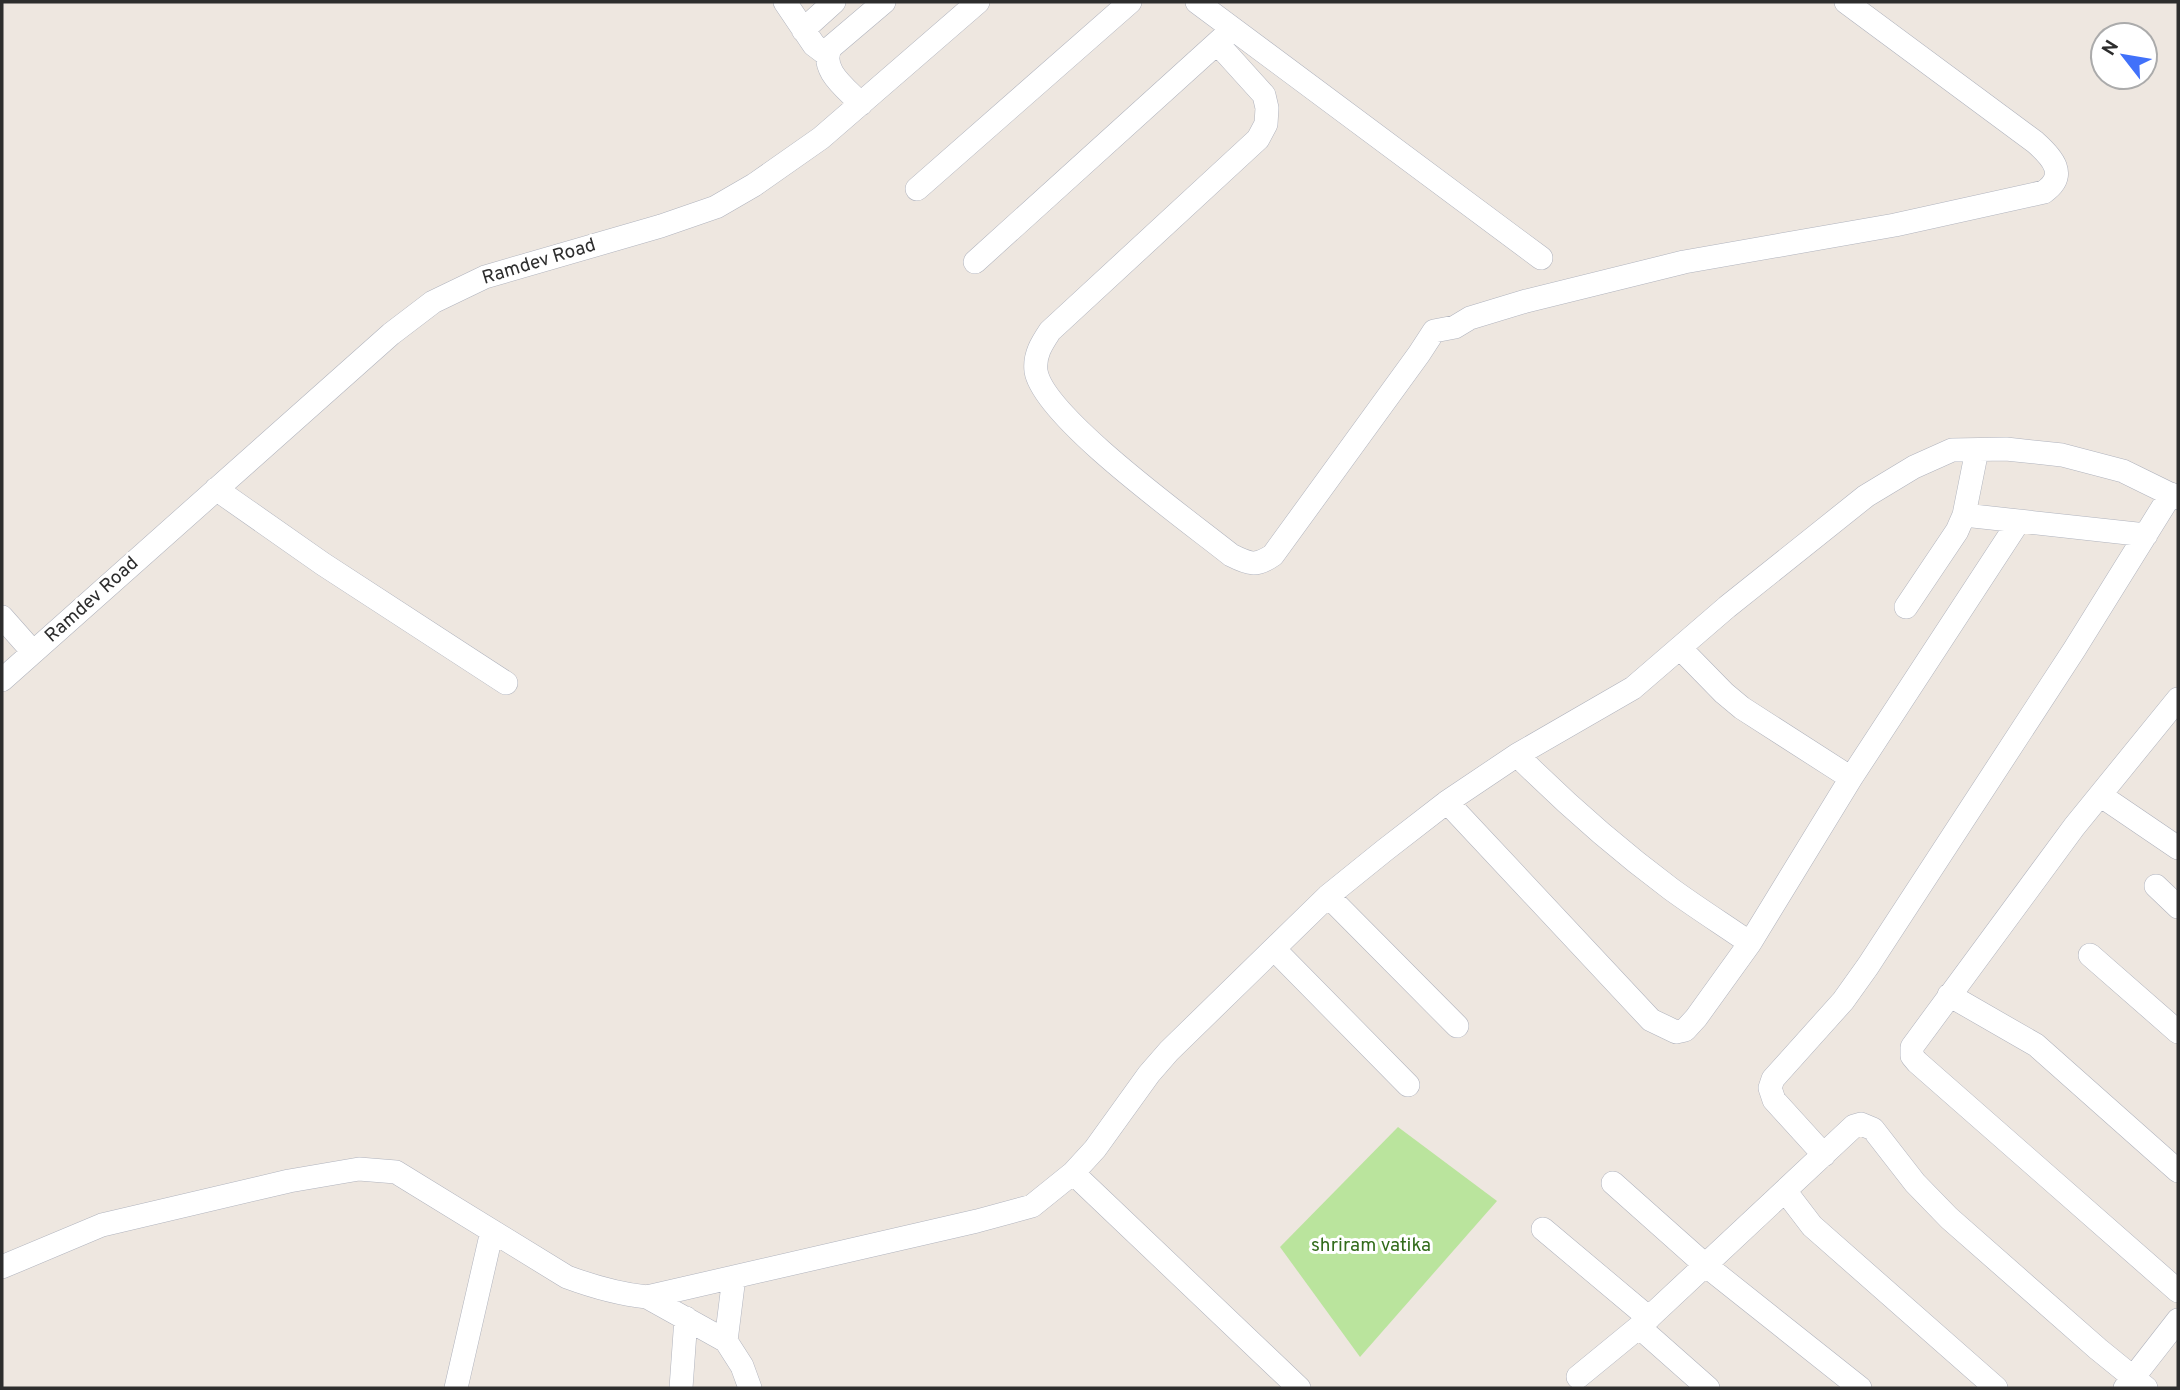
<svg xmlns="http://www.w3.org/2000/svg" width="2180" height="1390" font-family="Overpass,sans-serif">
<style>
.green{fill:#bae49d}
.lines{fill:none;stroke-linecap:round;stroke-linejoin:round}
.minor-casing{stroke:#b0b3bd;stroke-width:24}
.minor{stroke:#fff;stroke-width:23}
.labels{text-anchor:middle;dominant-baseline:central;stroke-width:6;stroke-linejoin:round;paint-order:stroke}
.street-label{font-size:19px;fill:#2d2d2d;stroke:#fff}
.park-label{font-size:19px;fill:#326c1b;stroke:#fff}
</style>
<rect width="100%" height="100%" fill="#eee7e0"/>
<path class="green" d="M1398,1127L1497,1201L1360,1357L1280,1247Z"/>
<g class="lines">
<g class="minor-casing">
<path id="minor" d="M785,2L814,45L826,54
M1197,2L1541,258
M803,30L834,2
M1217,43L1264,95L1267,108L1266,124L1258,139L1050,331C1042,343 1034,355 1036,371C1043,417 1190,522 1231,555C1249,564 1256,567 1273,555L1419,354L1434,331L1455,327L1470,318L1526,301L1684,262L1895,225L2044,192C2068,175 2053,158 2035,142L1846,2
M861,104C847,89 818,69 831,47L884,2
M917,189L1130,2
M975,262L1227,34
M216,489L323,564L506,683
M1964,515L2146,535
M1906,607L1957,531L1964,515L1977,450
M2,617L33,652
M1680,648L1724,693L1742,708L1851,778
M2,680L391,334L433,302L485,277L661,226L716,207L754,185L821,138L978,2
M2178,699L2074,827L1912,1047V1056L1917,1062L2178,1291
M1517,755C1565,803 1616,848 1671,889C1697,908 1724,925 1750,943
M2100,795L2178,848
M1447,802L1651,1020L1676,1032L1685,1030L1696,1018L1750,943L1851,778L2019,521
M2156,886L2178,907
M1328,896L1457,1026
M1274,949L1408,1085
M2090,955L2178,1032
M1949,995L2036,1045L2178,1171
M1824,1155L1774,1100L1770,1088L1773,1079L1843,1001L1868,966L2074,650L2171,494
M1073,1173L1299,1388
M1613,1183L1704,1264L1860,1388
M1786,1192L1812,1226L1996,1388
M1543,1229L1649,1318
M2,1267L102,1225L289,1181L359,1169L396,1172L567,1277C594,1287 618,1294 647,1297L977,1221L1032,1206L1073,1173L1095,1149L1149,1074L1169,1051L1328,896L1385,850L1447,802L1517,755L1633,688L1727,607L1866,496L1914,467L1952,450L2006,449L2062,455L2123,471L2178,498
M647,1297L726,1341L742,1366L750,1388
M1639,1327L1708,1388
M726,1341L734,1277
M1578,1377L1639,1327L1854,1126L1861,1124L1873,1129L1915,1183L1949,1218L2098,1349L2146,1388
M456,1388L492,1231
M681,1388L686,1318
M2125,1388L2178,1320"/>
</g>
<use href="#minor" class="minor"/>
</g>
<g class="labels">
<g class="street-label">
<text transform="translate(539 262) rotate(-17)">Ramdev Road</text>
<text transform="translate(92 600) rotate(-42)">Ramdev Road</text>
</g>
<g class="park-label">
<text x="1371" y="1246">shriram vatika</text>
</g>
</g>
<rect width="2180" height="1390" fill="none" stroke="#2d2d2d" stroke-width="7"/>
<g transform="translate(2124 56) rotate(301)"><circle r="33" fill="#ffffff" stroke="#ababab" stroke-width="2"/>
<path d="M0-5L12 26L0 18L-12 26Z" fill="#4171fa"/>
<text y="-10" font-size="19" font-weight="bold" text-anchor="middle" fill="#2d2d2d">N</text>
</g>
</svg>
